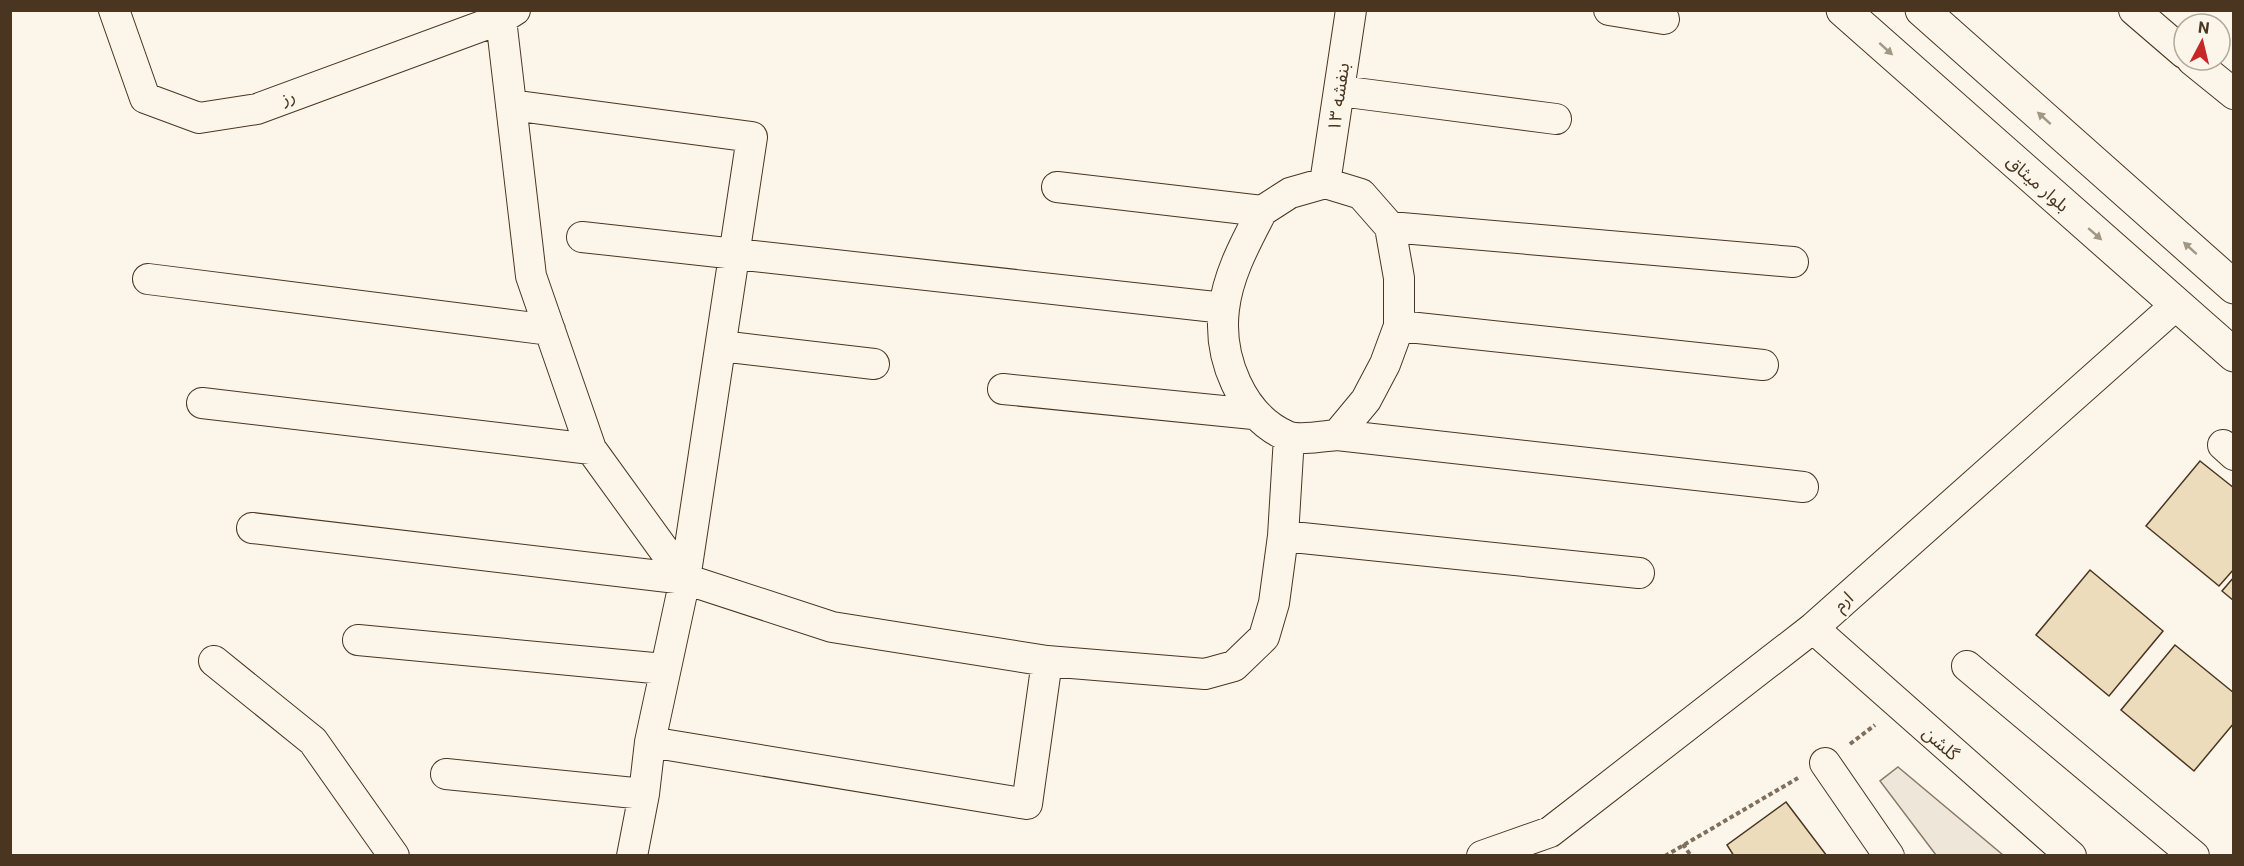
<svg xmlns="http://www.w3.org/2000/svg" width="2244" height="866" font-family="Roboto,'Noto Sans Arabic',sans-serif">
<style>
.green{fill:#ede6d9;stroke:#887966;stroke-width:1.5}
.building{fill:#ecdcbc;stroke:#4a3520;stroke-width:1.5}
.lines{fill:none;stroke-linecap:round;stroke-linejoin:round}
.street-casing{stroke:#4a3520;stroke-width:32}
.secondary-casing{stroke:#4a3520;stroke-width:35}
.path{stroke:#7f6f5c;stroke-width:4;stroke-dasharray:4.5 3;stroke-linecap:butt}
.street{stroke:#fbf6e9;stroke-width:30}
.secondary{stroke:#fbf6e9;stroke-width:33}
.oneway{fill:#a29684}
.labels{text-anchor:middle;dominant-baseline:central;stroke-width:4.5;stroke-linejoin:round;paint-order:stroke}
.street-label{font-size:18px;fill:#4a3520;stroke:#fbf6e9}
</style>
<rect width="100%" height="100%" fill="#fbf6e9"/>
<path class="green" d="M1898,767L2003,855H1936L1880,781Z"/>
<path class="building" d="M2200,461L2234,488V569L2219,586L2146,526Z
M2090,570L2163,631L2109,696L2036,635Z
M2234,577V601L2222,591Z
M2175,645L2234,693V723L2194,771L2121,710Z
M1786,802L1827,856H1734L1727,845Z"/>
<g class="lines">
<g class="street-casing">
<path id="street" d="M114,10L145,98L199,118L257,109L501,19L515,10
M1609,10L1664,19
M2134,10L2184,53
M501,19L531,276L591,449L685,579L832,627L1047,661L1205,674L1234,666L1264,637L1274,603L1283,536L1289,437
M2192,60L2234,94
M1340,91L1556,119
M511,105L752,137L685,579L650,742L1027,804L1047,661
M1325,183L1351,10
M1057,187L1262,211L1290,193L1325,183L1361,194L1390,227L1399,278V326L1385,364L1366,400L1337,435C1324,436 1299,441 1287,436C1241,416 1218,357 1224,309C1228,274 1246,242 1262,211
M1390,227L1793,262
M582,237L1224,308
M148,279L550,330
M1399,326L1763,365
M721,346L874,364
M1003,389L1253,414
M202,403L591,449
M1337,435L1803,487
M2223,445L2234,455
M252,528L685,579
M1283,536L1639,573
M1813,628L2071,856
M358,640L664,669
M214,661L313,741L394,856
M1967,666L2194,856
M1825,763L1889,856
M446,774L644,794
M632,856L644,794L650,742
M1482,856L1550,832L1813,628L2176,305"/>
</g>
<g class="secondary-casing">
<path id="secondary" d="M1843,10L2234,355
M1922,10L2234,287"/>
</g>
<path class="path" d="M1850,744L1875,725
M1683,844L1691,856
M1665,856L1798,778"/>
<use href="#street" class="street"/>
<use href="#secondary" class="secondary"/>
</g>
<defs><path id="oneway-solid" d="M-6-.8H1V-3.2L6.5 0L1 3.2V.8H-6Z" transform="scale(1.5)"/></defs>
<g class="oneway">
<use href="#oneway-solid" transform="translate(1886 49) rotate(42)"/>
<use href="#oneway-solid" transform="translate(2044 118) rotate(-138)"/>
<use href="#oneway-solid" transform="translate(2095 234) rotate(41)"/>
<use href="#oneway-solid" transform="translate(2190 248) rotate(-138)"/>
</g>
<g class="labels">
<g class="street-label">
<text transform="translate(288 97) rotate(-20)">رز</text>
<text transform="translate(1338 97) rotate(-82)">بنفشه ۱۳</text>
<text transform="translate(2038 183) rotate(41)">بلوار میثاق</text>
<text transform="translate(1843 601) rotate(-42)">ارم</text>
<text transform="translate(1941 743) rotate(41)">گلشن</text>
</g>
</g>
<rect width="2244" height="866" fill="none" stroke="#4a3520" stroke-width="24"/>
<g transform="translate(2202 42) rotate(7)"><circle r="28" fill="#fbf6e9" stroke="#b4a999" stroke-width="1.5"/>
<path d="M0-4.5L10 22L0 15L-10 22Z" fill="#c62828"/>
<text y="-9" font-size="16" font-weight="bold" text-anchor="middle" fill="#4a3520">N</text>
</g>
</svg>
